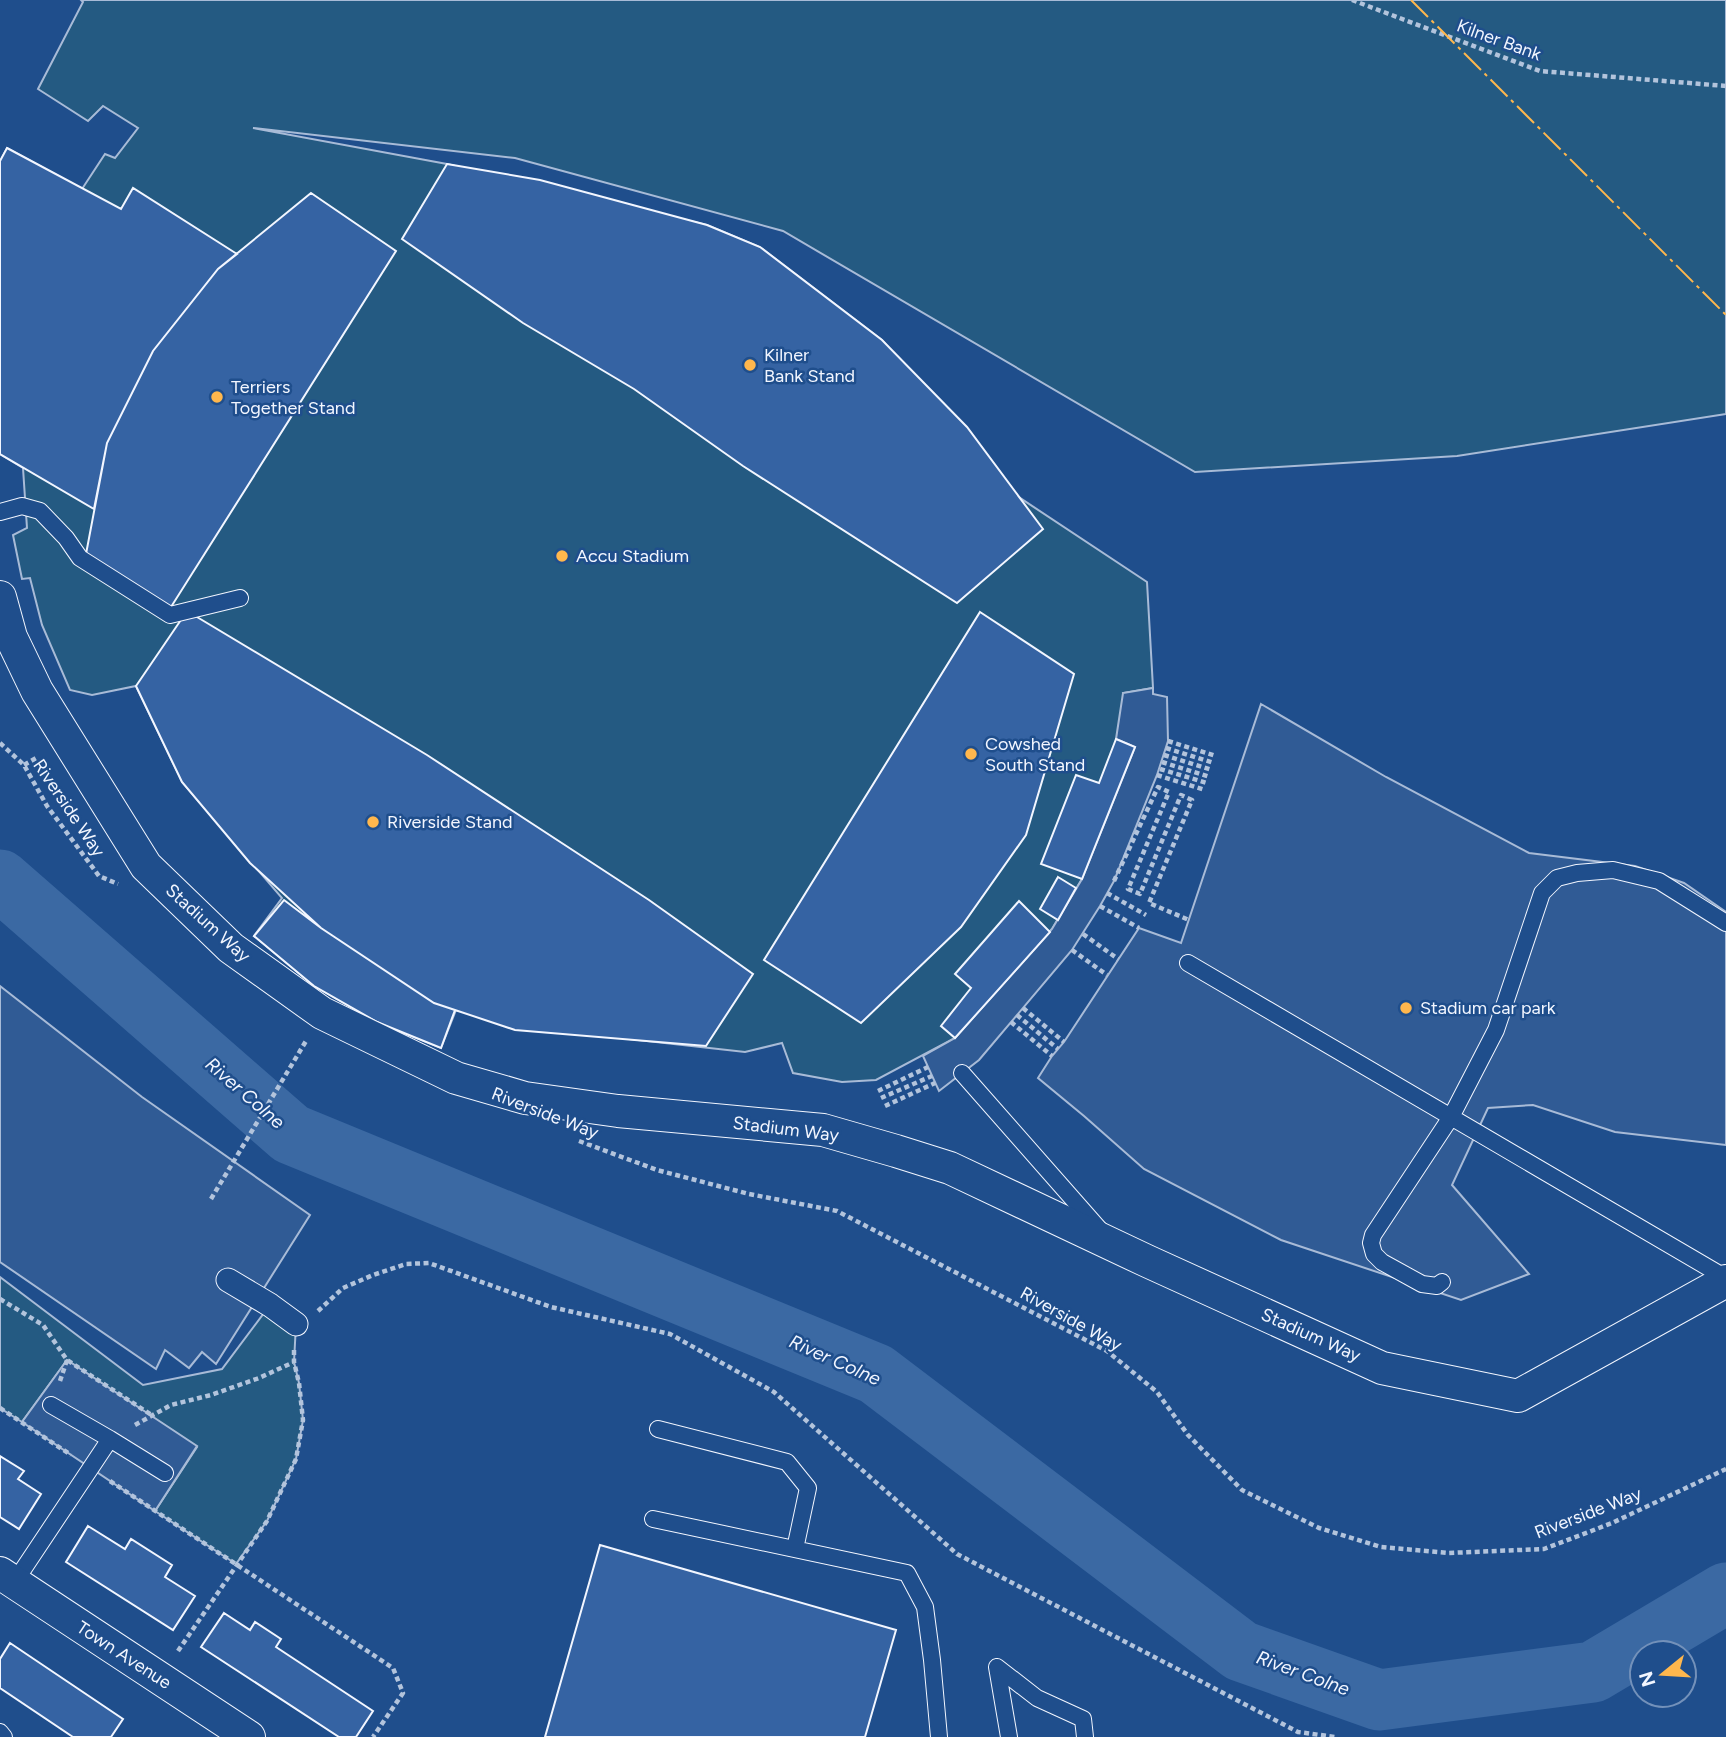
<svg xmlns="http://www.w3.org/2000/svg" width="1726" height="1737" font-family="Figtree,sans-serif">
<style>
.green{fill:#245a82;stroke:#a8bbd7;stroke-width:2}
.parking{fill:#305b95;stroke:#a8bbd7;stroke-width:2}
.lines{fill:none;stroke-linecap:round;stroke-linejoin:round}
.river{stroke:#3b69a3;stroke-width:61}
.building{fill:#3563a3;stroke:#f2f6ff;stroke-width:2}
.service-casing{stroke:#f2f6ff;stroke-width:18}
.pedestrian-casing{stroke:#f2f6ff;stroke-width:25}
.minor-casing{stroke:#f2f6ff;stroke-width:34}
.path{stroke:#b3c4dc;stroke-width:4.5;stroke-dasharray:5 3.5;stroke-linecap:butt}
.service{stroke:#1f4e8c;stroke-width:16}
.pedestrian{stroke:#1f4e8c;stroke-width:23}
.minor{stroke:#1f4e8c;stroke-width:32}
.power{stroke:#ffb74d;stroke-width:2;stroke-dasharray:24 5 3.5 5;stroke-linecap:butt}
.poi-dot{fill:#ffb74d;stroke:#1f4e8c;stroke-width:2.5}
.labels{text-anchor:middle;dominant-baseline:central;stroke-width:5;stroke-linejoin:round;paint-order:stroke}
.street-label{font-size:18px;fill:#f2f6ff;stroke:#1f4e8c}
.poi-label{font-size:18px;fill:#f2f6ff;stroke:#1f4e8c;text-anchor:start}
.water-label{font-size:19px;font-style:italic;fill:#f2f6ff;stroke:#1f4e8c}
</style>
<rect width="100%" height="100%" fill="#1f4e8c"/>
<path class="green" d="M81,0H1726V414L1457,456L1195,472L783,231L515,158L253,128L447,164L707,225L760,247L882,340L1008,490L1147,582L1153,688L1123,693L1135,747L1082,879L1052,929L955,1038L876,1080L842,1082L793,1073L782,1043L745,1052L629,1039L456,1010L441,1048L377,1022L314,986L254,936L282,898L182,782L136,686L92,695L70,690L42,625L30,578L22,579L13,535L27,528L23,468L0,454V161L7,148L82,189L105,154L115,158L138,128L103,106L88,121L38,89L83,2Z
M0,1277L143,1385L222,1369L270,1305L296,1324L294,1362L299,1383L303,1420L296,1459L267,1521L236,1564L155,1511L197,1447L67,1360L22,1422L0,1408Z"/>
<path class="parking" d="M1153,688V694L1167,697L1168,741L1157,775L1114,881L1100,906L1072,950L979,1060L939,1091L923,1056L955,1038L1052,929L1082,879L1135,747L1116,739L1123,693Z
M1261,704L1386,777L1529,853L1635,866L1684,883L1726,912V1145L1615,1132L1533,1105L1488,1108L1452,1185L1529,1274L1461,1300L1281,1240L1144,1169L1084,1116L1038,1078L1052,1056L1064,1042L1139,928L1181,943Z
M0,986L142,1097L310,1215L216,1364L202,1352L189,1368L165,1350L156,1369L0,1262Z
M67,1360L197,1446L155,1511L22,1422Z"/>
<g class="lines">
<path class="river" d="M0,880L291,1134L876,1374L1241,1651L1379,1700L1593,1672L1726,1593"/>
</g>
<path class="building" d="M7,148L121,209L133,188L237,254L218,269L153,351L107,443L94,509L0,454V161Z
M447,164L540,180L707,225L760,247L882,340L967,427L1043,529L957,603L743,466L634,389L523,323L402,239Z
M311,193L396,251L171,607L86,554L107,443L153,351L218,269Z
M187,611L427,755L649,900L753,974L706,1046L515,1030L434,1003L321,928L250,863L182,782L136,686Z
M980,612L1074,674L1026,835L961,927L861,1023L764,960Z
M1116,739L1135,747L1082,879L1041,864L1076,775L1099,783Z
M1058,877L1076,888L1058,920L1040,909Z
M284,900L321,928L434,1003L455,1010L441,1048L377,1022L314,986L254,936Z
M1019,901L1050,932L955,1038L941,1026L971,988L955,974Z
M0,1456L24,1471L18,1479L41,1494L19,1529L0,1517Z
M88,1526L125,1549L131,1539L172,1565L165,1577L195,1596L173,1630L66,1562Z
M600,1545L896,1630L865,1737H545Z
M224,1613L250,1630L255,1622L281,1639L276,1647L373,1711L356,1737H339L201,1647Z
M10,1643L123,1719L111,1737H73L0,1688V1659Z"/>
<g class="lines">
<g class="service-casing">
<path id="service" d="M0,512L22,506L40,511L66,538L80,558L170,615L240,598
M1188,963L1726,1278
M962,1073L1101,1231
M1442,1282L1437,1286L1422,1284L1382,1262L1374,1254L1371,1243L1373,1235L1451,1117L1496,1030L1542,893L1557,878L1577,873L1613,870L1659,881L1726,923
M658,1429L787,1462L808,1488L795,1549
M110,1439L165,1473
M653,1519L907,1573L925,1607L932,1660L939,1737
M14,1583L110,1439L51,1405
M997,1667L1037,1698L1083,1719L1085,1737
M997,1667L1009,1737
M0,1732L4,1737"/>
</g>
<g class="pedestrian-casing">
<path id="pedestrian" d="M228,1280L270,1305L296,1324"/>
</g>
<g class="minor-casing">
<path id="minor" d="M0,597L11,637L37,691L146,866L231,948L322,1013L456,1078L525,1098L618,1111L823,1130L896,1151L950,1168L1147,1261L1382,1368L1518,1396L1726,1281
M0,1573L249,1737"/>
</g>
<path class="path" d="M1352,0L1540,71L1726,86
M1168,741L1216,756
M0,743L24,765L47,806L99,876L118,884
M1166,748L1214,763
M1164,755L1212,770
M1162,762L1210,777
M24,765L38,757
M1160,769L1207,783
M1157,775L1205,790
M1114,881L1158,787L1169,792L1128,889L1140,894L1181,795L1192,800L1149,903L1189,920
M1107,893L1146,915
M1100,906L1139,928
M1083,934L1118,959
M1072,950L1107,975
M1023,1008L1064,1042
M1017,1015L1058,1049
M1011,1022L1052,1056
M878,1091L928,1067
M881,1098L932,1076
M885,1106L935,1083
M579,1141L657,1170L749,1194L837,1211L1107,1351L1157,1392L1188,1435L1242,1490L1319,1528L1381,1547L1448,1553L1544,1549L1612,1523L1726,1469
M211,1199L306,1041
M0,1299L43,1325L67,1360L153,1416
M318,1311L343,1288L373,1275L406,1264L429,1263L551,1307L670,1334L774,1392L957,1554L1298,1732L1335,1737
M60,1381L67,1360
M0,1408L71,1455
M135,1425L171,1405L211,1395L259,1378L294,1362
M110,1481L393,1668L403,1693L373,1737
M178,1651L267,1521L296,1459L303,1420L299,1383L294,1362V1349"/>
<use href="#service" class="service"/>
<use href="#pedestrian" class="pedestrian"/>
<use href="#minor" class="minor"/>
<path class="power" d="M1411,0L1726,315"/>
</g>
<g class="poi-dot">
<circle cx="750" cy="365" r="7"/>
<circle cx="217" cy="397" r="7"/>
<circle cx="562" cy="556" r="7"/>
<circle cx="971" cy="754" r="7"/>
<circle cx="373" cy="822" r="7"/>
<circle cx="1406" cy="1008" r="7"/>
</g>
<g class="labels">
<g class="street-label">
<text transform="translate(1499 40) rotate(20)">Kilner Bank</text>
<text transform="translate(69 808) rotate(56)">Riverside Way</text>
<text transform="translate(208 923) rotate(42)">Stadium Way</text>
<text transform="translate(545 1113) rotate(21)">Riverside Way</text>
<text transform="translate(786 1129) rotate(7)">Stadium Way</text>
<text transform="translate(1071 1319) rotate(29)">Riverside Way</text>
<text transform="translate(1311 1335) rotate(24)">Stadium Way</text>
<text transform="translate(1588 1513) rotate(-21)">Riverside Way</text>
<text transform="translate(124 1655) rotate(33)">Town Avenue</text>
</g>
<g class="poi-label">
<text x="764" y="355">Kilner<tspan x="764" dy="21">Bank Stand</tspan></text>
<text x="231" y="387">Terriers<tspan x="231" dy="21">Together Stand</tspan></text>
<text x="576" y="556">Accu Stadium</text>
<text x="985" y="744">Cowshed<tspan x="985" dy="21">South Stand</tspan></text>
<text x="387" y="822">Riverside Stand</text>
<text x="1420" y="1008">Stadium car park</text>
</g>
<g class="water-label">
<text transform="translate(245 1093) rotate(41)">River Colne</text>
<text transform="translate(835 1360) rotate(24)">River Colne</text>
<text transform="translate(1303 1673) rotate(20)">River Colne</text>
</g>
</g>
<g transform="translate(1663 1674) rotate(252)"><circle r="33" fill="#1f4e8c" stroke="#7391ba" stroke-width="2"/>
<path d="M0-5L12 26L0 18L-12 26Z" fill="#ffb74d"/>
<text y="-10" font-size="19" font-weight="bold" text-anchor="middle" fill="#f2f6ff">N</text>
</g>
</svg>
